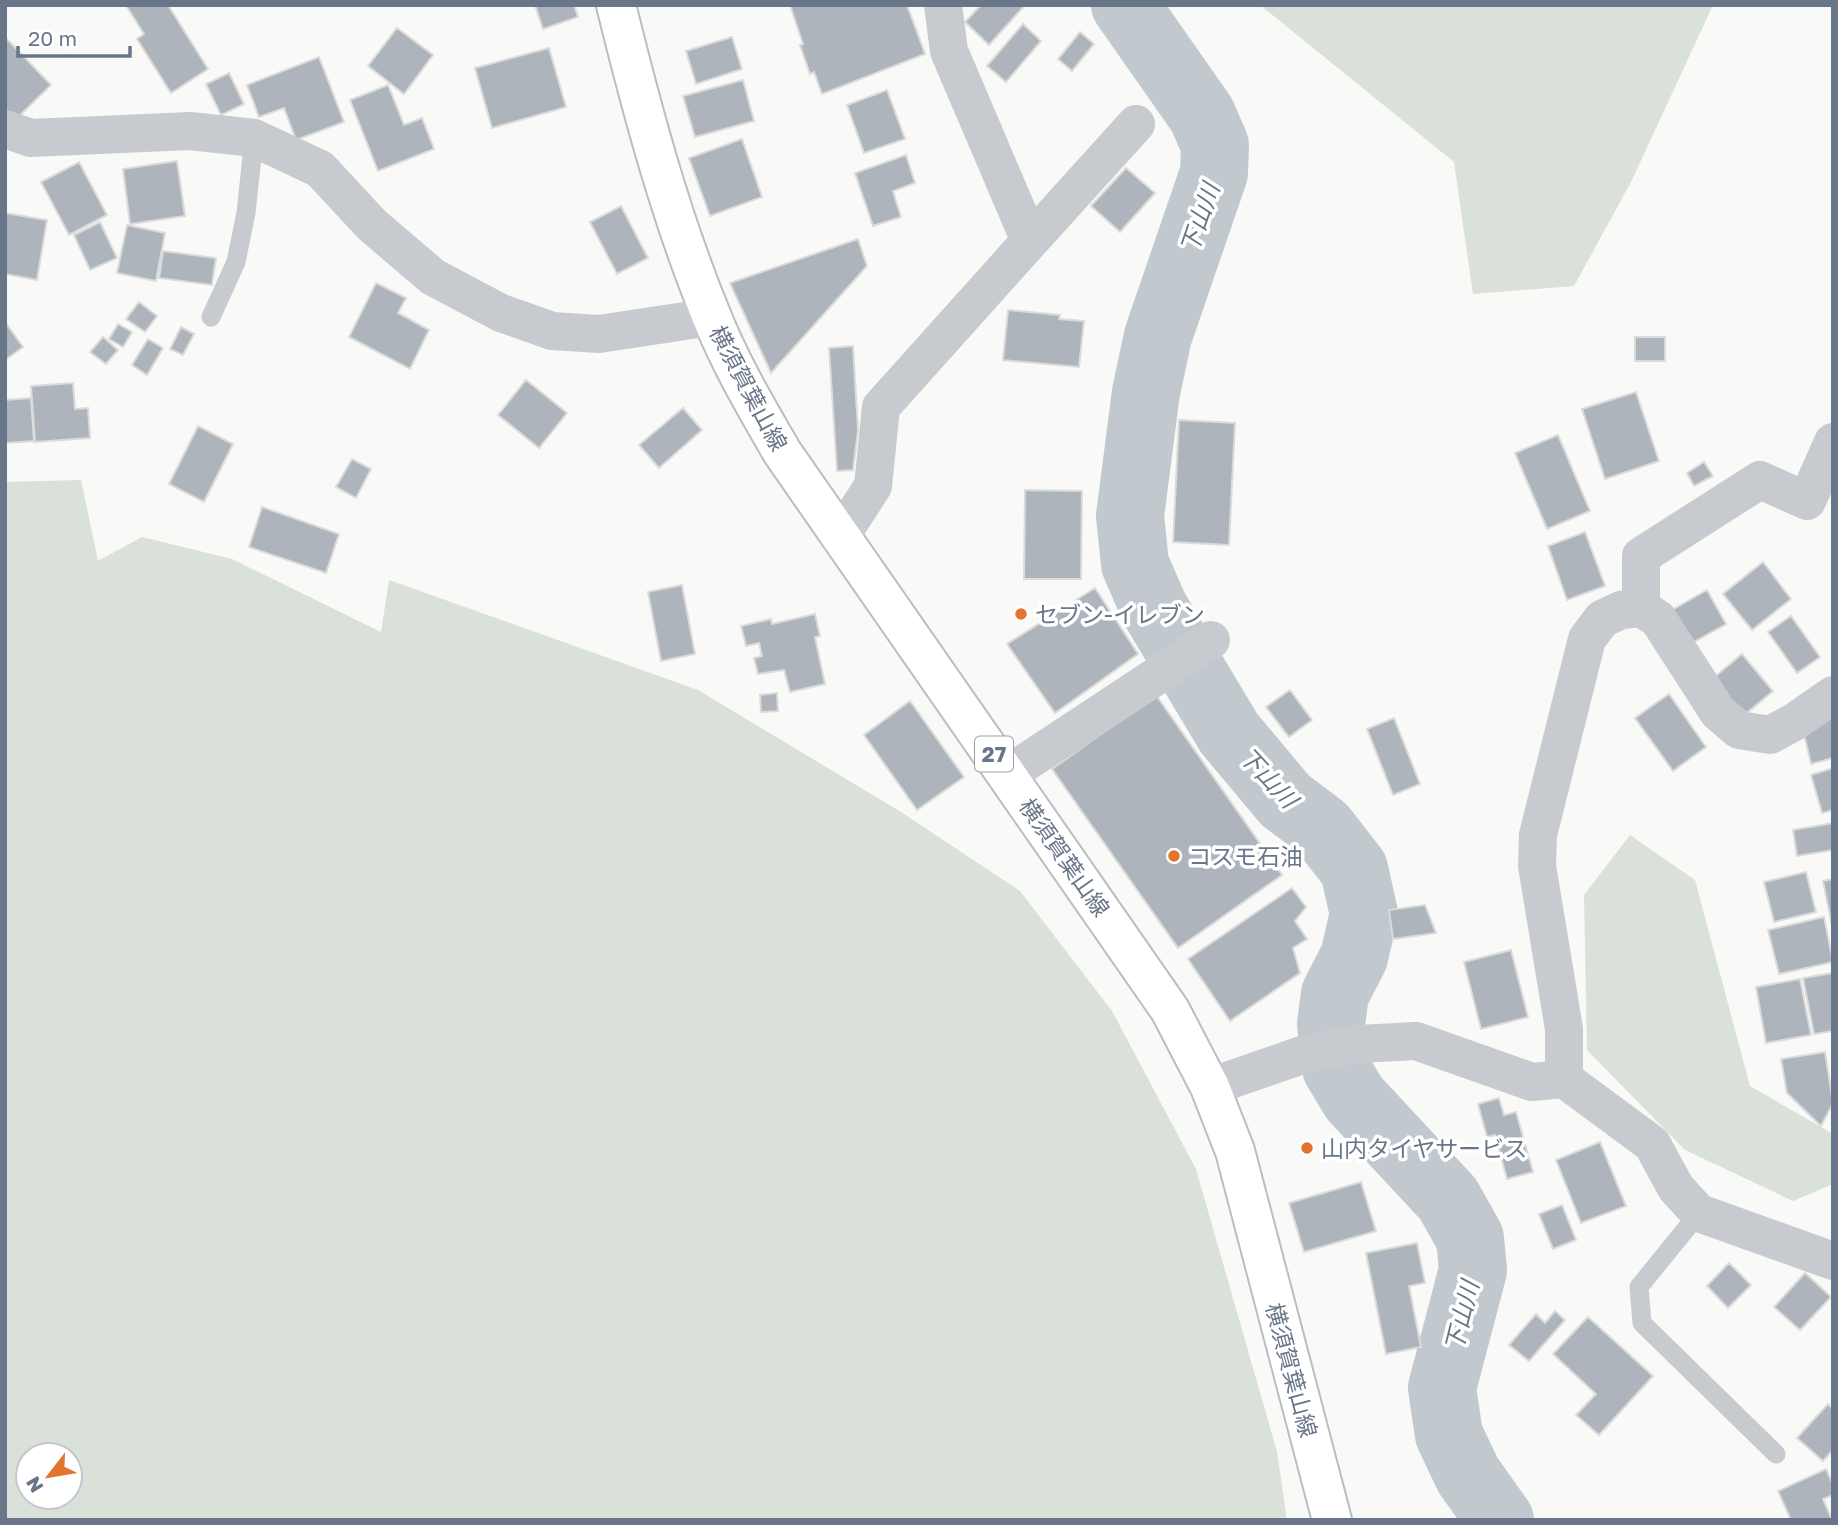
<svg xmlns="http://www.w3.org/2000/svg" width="1838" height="1525" font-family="'Golos Text','Noto Sans JP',sans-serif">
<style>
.green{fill:#dae1d8;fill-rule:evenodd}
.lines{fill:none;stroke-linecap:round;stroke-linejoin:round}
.river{stroke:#c1c9ce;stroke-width:68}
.building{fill:#aeb4bc;stroke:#dbdbd9;stroke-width:2}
.primary-casing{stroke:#babdc2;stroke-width:42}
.service{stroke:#c7cace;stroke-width:19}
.minor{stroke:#c7cace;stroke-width:38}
.primary{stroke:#fff;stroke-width:38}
.poi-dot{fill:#e1742f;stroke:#fff;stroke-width:2.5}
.labels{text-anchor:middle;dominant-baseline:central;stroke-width:7;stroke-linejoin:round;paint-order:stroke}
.shield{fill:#fff;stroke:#969eac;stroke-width:2}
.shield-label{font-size:21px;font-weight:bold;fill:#697588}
.street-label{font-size:23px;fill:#697588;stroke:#fff}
.poi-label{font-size:23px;fill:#697588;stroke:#fff;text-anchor:start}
.water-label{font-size:24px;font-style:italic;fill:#657683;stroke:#fff}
</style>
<rect width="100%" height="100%" fill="#f9f9f7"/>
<path class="green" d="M1260,5H1713L1631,182L1574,286L1473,294L1454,162Z
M81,480L98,561L142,537L232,559L381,632L389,580L698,690L901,812L1020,891L1112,1011L1196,1169L1277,1452L1287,1520H5V482ZM28,1455H70V1497H28Z
M1630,835L1695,880L1750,1086L1833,1134V1184L1793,1201L1685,1150L1587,1050L1584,895Z"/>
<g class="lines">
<path class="river" d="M1125,5L1202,115L1215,145L1214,173L1158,336L1146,392L1130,516L1135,564L1154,608L1229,733L1285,800L1322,828L1354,869L1364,914L1354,957L1335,994L1331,1024L1336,1068L1354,1098L1448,1199L1470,1238L1473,1270L1442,1388L1449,1435L1468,1475L1500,1520"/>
</g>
<path class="building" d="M129,5H168L208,69L171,93L137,39L144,34L127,7Z
M535,5H574L578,17L543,29Z
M790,5H907L925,54L822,94L814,72L810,74L800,45L803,44Z
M981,5H1025L989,45L965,22Z
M1023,24L1041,41L1006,82L987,66Z
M397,28L433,55L404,94L368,66Z
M1080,32L1094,44L1072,71L1058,59Z
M5,37L51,85L14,121L5,111Z
M732,37L742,69L696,84L686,51Z
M549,48L566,107L492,128L475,68Z
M319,57L344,122L296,140L284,108L259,117L247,85Z
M229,73L244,104L221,115L206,84Z
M743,80L754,121L695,137L683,96Z
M388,85L404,125L422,118L434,149L378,171L350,100Z
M887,90L905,139L864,153L847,105Z
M742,139L762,197L710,216L689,158Z
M906,155L915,183L893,191L901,217L873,226L855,173Z
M177,161L185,216L130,224L123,169Z
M79,162L107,215L69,235L41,182Z
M1126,168L1155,193L1120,232L1091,206Z
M621,206L648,258L617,274L590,222Z
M5,213L47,220L37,280L5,274Z
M100,222L117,258L90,270L74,235Z
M127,225L165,233L156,281L117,273Z
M858,239L867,266L771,373L730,283Z
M163,251L216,258L212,285L159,278Z
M376,283L406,298L398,313L429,330L410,369L349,337Z
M139,302L157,316L145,332L126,319Z
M1008,310L1060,315L1059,319L1084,321L1079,367L1003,360Z
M5,322L23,347L5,360Z
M118,324L132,332L123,347L109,339Z
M181,327L194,334L183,355L170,349Z
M103,337L118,350L106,364L90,352Z
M1635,337H1665V361H1635Z
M148,339L163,348L147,375L132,365Z
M853,346L858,430L853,470L837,471L829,348Z
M526,380L567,413L539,448L498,415Z
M73,383L75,409L88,408L90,438L35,442L31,386Z
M1636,392L1659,461L1605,479L1582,409Z
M31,398L34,441L5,443V400Z
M683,408L702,430L659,468L639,445Z
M1179,420L1235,423L1229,545L1173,542Z
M198,426L233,444L204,502L169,484Z
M1558,435L1590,511L1547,529L1515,453Z
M352,459L371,469L356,498L336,487Z
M1704,462L1713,476L1694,486L1687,473Z
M1025,490L1082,491L1081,579H1024Z
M262,507L339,534L326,573L249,547Z
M1585,532L1605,586L1567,600L1548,546Z
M1763,562L1791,599L1752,630L1723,594Z
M682,585L695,654L661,661L648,592Z
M1095,588L1138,654L1055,713L1007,644Z
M1707,590L1726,624L1692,643L1672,610Z
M815,614L820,636L815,637L825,684L790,692L784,670L758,674L754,658L762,656L759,643L746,646L741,626L771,619L772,624Z
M1791,616L1820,657L1797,673L1768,632Z
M1742,654L1773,691L1743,716L1711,680Z
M1290,690L1312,720L1289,737L1266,707Z
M777,693L778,711L761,712L760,695Z
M1669,694L1706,747L1673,771L1635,718Z
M1156,695L1282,875L1178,948L1052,769Z
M910,701L964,777L917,810L864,735Z
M1394,718L1420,784L1393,795L1367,729Z
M1833,718V758L1811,764L1802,725Z
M1833,768V810L1822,813L1811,775Z
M1833,823V850L1797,856L1793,830Z
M1806,872L1816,912L1774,922L1764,882Z
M1833,879V931L1823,881Z
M1292,888L1306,907L1295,921L1307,939L1293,948L1300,973L1230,1021L1188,959Z
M1425,905L1436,933L1393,939L1389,910Z
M1824,917L1833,962L1779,974L1768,930Z
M1511,950L1528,1017L1481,1029L1464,962Z
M1833,973V1031L1814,1034L1803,978Z
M1800,979L1811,1035L1766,1043L1756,987Z
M1825,1052L1833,1103L1821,1126L1787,1093L1781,1059Z
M1499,1098L1504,1115L1516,1112L1533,1172L1507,1179L1495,1135L1487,1137L1478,1104Z
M1600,1142L1626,1206L1581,1223L1556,1160Z
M1361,1182L1376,1231L1304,1252L1289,1203Z
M1562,1205L1576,1240L1553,1249L1539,1214Z
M1417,1243L1425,1283L1409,1286L1421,1347L1386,1354L1366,1253Z
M1729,1263L1751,1285L1728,1308L1707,1286Z
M1805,1273L1831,1297L1800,1330L1774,1307Z
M1555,1311L1565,1320L1529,1361L1509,1345L1536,1314L1545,1323Z
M1588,1317L1653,1376L1599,1435L1576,1415L1596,1394L1553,1354Z
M1828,1404L1833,1409V1450L1823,1461L1797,1438Z
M1826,1469L1833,1485V1495L1823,1499L1832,1520H1791L1778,1491Z"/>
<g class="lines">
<g class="primary-casing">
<path id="primary" d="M616,5C642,110 670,215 711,315C730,363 756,407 782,452L1170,1010L1210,1087L1235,1151L1332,1520"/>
</g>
<path class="service" d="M211,317L236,262L246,213L254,138
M1699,1213L1639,1287L1642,1323L1776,1454"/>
<path class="minor" d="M5,129L31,138L190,131L254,138L320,169L372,225L433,277L501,313L552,331L599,334L711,317
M1030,241L1136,124
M840,537L873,486L881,407L1030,241L949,51L943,5
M1641,608V556L1760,480L1807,501L1833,442
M1008,774L1211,640
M1564,1079V1029L1537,866L1538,835L1587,639L1602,619L1621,610L1641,608L1658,619L1718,712L1739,730L1770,735L1794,722L1833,695
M1210,1087L1302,1055L1358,1044L1416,1041L1532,1082L1564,1079L1652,1144L1676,1188L1699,1213L1833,1261"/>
<use href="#primary" class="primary"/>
</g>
<g class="poi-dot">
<circle cx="1021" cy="614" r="7"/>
<circle cx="1174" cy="856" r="7"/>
<circle cx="1307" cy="1148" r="7"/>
</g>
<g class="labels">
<rect class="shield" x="975" y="736.5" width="38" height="35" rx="5"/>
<g class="shield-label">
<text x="994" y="754">27</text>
</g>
<g class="street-label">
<text transform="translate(749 388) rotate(62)">横須賀葉山線</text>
<text transform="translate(1065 857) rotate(55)">横須賀葉山線</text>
<text transform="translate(1292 1370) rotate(75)">横須賀葉山線</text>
</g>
<g class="poi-label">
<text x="1035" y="614">セブン-イレブン</text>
<text x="1188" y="856">コスモ石油</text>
<text x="1321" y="1148">山内タイヤサービス</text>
</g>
<g class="water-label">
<text transform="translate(1199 218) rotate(-71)">下山川</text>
<text transform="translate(1269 777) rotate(47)">下山川</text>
<text transform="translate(1461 1316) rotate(-76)">下山川</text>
</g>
</g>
<rect width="1838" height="1525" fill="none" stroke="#697588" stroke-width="14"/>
<g transform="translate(49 1476) rotate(239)"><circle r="33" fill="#ffffff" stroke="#c3c8cf" stroke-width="2"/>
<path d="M0-5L12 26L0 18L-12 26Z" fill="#e1742f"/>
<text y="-10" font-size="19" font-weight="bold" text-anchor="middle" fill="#697588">N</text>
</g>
<path d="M18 46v10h112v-10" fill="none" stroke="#697588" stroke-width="3.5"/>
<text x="28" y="46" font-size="21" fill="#697588" stroke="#ffffff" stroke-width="5" paint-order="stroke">20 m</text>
</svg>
